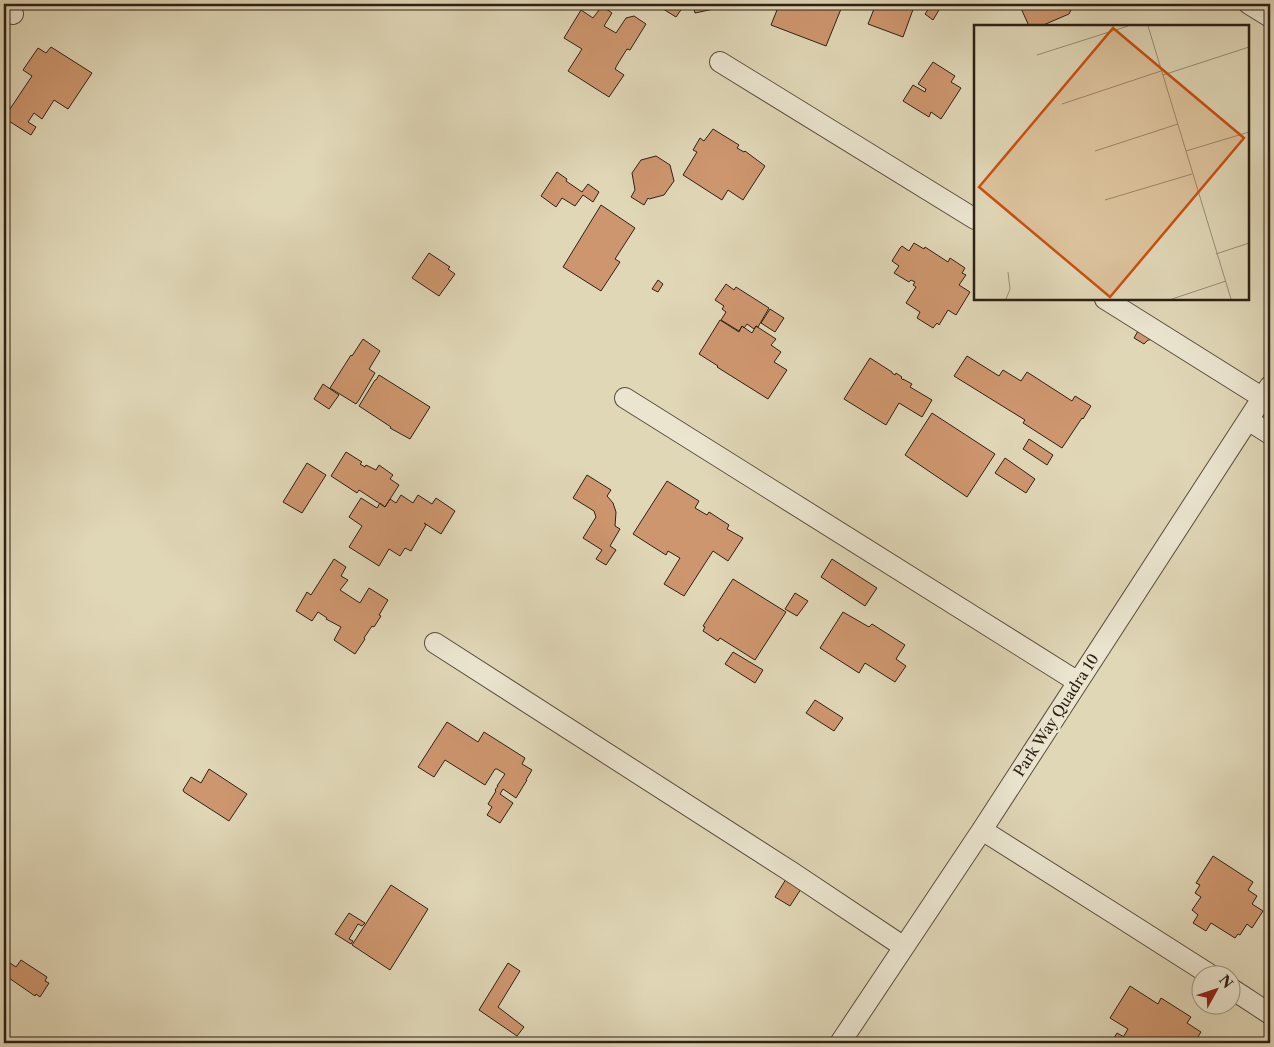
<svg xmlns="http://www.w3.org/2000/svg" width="1274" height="1047" font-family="'Libre Caslon Text',serif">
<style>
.building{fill:#ce966e;stroke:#2d2016}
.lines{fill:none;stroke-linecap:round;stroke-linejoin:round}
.minor-casing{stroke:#5a4e3e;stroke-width:22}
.minor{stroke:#ebe5d0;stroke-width:20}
.labels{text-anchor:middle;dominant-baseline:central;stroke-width:5;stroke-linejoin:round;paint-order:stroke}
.street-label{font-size:15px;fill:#2d2016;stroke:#ebe5d0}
.inset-road{fill:none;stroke:#988e77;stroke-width:1}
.view{fill:#cc500e;fill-opacity:0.15;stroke:#cc500e;stroke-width:2.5}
.inset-edge{fill:none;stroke:#2d2016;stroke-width:2.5}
</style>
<rect width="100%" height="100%" fill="#e0d7b7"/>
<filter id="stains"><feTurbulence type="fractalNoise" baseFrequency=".004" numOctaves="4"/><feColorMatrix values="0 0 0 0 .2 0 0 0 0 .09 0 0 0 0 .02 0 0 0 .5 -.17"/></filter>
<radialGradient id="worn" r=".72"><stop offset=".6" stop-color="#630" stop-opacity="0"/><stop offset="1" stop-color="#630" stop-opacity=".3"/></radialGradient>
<path class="building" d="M655,4H685L676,17Z
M693,4H722L723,7L695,13Z
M776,4H843L826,46L771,25L779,5Z
M876,4H915L903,37L868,24Z
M1019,4H1074L1069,14L1041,26H1029Z
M931,5L939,10L933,20L925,14Z
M602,6L612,13L604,26L616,33L626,18L634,16L646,24L630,50L627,49L617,65L615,69L624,75L609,97L568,71L582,49L564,38L581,10L593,18Z
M51,47L92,73L68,109L54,100L42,119L34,113L28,122L36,127L31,135L4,118L32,76L23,70L38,48L46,53Z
M933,62L955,76L951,82L961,88L941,119L931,112L929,117L903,101L913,85L925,92L926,89L918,84Z
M713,129L739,145L737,148L744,152L745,151L765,166L743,200L728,190L722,200L683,175L697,152L693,150L700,138L704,141Z
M656,156L670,165L674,181L664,195L649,199L648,198L644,205L631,197L635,190L632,173L641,160Z
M557,172L567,179L566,181L582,192L588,184L599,192L593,202L583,195L575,206L562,198L556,207L541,196Z
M601,205L635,228L615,259L620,262L601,291L563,267Z
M914,243L924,249L925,247L948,262L950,258L965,268L962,273L966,275L959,285L970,292L956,315L948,310L939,325L937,323L933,328L917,318L920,312L906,303L916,287L913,285L915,282L911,280L909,282L894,273L899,266L892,261L900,248L902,246L909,251Z
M429,253L450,267L448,269L455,274L439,296L412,278Z
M658,280L663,284L658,292L652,289Z
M726,284L734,290L736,287L769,308L758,327L756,326L754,329L747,324L744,328L742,326L739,331L721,320L726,312L722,309L724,306L715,300Z
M770,309L784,318L775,332L761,323Z
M720,320L739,332L742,326L752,333L756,326L776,339L771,345L781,352L774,362L787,370L768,399L717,367L718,366L699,354Z
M1141,329L1155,339L1148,340L1144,344L1134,338L1138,331L1139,333Z
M363,339L380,351L369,369L375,373L359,400L356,404L330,388L351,355L352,356Z
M967,356L999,376L1003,370L1021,381L1027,372L1072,401L1075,396L1091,406L1083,419L1082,418L1062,448L1023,423L1025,420L954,376Z
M870,358L892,372V373L895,375L896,373L902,377L901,378L903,380V379L912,384L910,387L932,400L922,417L899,403L886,425L844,399Z
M379,375L430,407L410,439L390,428L391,427L359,406L375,380H376Z
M323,384L339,395L329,409L314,399Z
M932,413L995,454L967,497L905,455Z
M1029,439L1053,455L1047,465L1023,449Z
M346,452L362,462L360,464L365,467L366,465L376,470L379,465L393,475L390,479L399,485L385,507L359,490L357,493L331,476Z
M1005,458L1035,479L1026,493L995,473Z
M307,463L326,475L302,513L283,502Z
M587,475L611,490L607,496L613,503L616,512L615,526L620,529L610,546L616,550L606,565L596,559L602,550L583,538L596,517L594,511L573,498Z
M667,481L699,501L695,508L707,515L709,512L729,525L727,529L743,538L728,561L713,551L684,596L664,584L680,558L668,551L666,555L633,534Z
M401,495L413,503L418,495L432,504L436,498L455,511L441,534L424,523L426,525L411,551L405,548L400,556L389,549L379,566L349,547L362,526L349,517L361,498L377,508L380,503L385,507L390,499L396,503Z
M334,559L346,567L341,576L348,580L340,590L360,603L369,588L388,600L379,615L381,616L374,627L372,626L364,638L365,639L355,654L334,640L341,627L326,619L327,618L318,612L312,621L296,611L307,592L311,595Z
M832,559L877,588L865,606L821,577Z
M733,579L786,612L755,660L720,638L718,641L703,631L705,627L703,626Z
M795,593L808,601L797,616L785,609Z
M843,612L869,627L872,624L905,645L896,659L906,666L895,682L865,663L859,673L820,648Z
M733,652L763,670L755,683L725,664Z
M815,700L843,718L834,731L806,713Z
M447,722L478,742L484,732L525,758L522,764L532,770L526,780H527L516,798L503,789L500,794L513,803L500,823L487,815L492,807L488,804L496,791L495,790L498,786H497L505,774L497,769H495L485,785L445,760L434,777L418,767Z
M209,769L247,794L229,821L184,792L183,790L191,777L201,783Z
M1213,856L1253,882L1248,890L1257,896L1252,904L1263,911L1252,928L1247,924L1240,935L1238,934L1235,938L1211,923L1206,931L1193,923L1198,915L1192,910L1201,897L1195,893L1200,885L1196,883Z
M786,879L801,889L790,906L775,897Z
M391,885L428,909L390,970L352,945Z
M349,913L365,923L362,926L358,924L349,939L353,941L351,944L335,934Z
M4,959L16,967L21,960L47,977L45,981L49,983L40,997L36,994L35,996L9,978L10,976L4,972Z
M508,963L520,971L498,1007L524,1027L517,1036L479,1010Z
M1130,986L1158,1004L1161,998L1191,1017L1187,1023L1201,1032L1194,1043H1129L1122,1039L1128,1029L1110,1018Z
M1117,1033L1124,1037L1122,1039L1129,1043H1111Z
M20,1038L29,1043H16Z"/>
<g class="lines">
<g class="minor-casing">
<path id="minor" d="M1249,4L1270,17
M4,8L13,14
M720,62L975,219
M1105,299L1263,398
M625,398L976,618L1078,682
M1248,420L1270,434
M435,643L793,873L904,947
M982,830L1118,916L1209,974
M1232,989L1270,1014
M840,1043L982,830L1270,386"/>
</g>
<use href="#minor" class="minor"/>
</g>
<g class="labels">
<g class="street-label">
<text transform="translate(1056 715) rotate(-57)">Park Way Quadra 10</text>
</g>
</g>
<g transform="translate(974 25)">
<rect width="275" height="275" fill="#e0d7b7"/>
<path class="inset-road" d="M174,1L257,274M63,30L154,1M189,50L275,22M88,79L187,46M121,126L204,99M212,126L275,107M131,175L218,149M242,229L275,218M32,274L36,264L34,247M198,274L252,256"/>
<path class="view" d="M139,3L270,113L136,272L5,162Z"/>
<rect width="275" height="275" class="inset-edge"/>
</g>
<rect width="1274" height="1047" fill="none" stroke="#e0d7b7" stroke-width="20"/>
<rect x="5" y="5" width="1264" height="1037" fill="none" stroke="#2d2016" stroke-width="2.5"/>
<rect x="10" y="10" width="1254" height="1027" fill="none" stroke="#2d2016"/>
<g transform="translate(1216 990) rotate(50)"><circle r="24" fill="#ebe5d0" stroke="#9f9686"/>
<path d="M0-4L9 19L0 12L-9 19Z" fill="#8f2418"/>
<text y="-8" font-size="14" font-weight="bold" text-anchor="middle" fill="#2d2016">N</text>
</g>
<rect width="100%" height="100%" filter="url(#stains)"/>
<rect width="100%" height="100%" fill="url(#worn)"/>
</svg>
